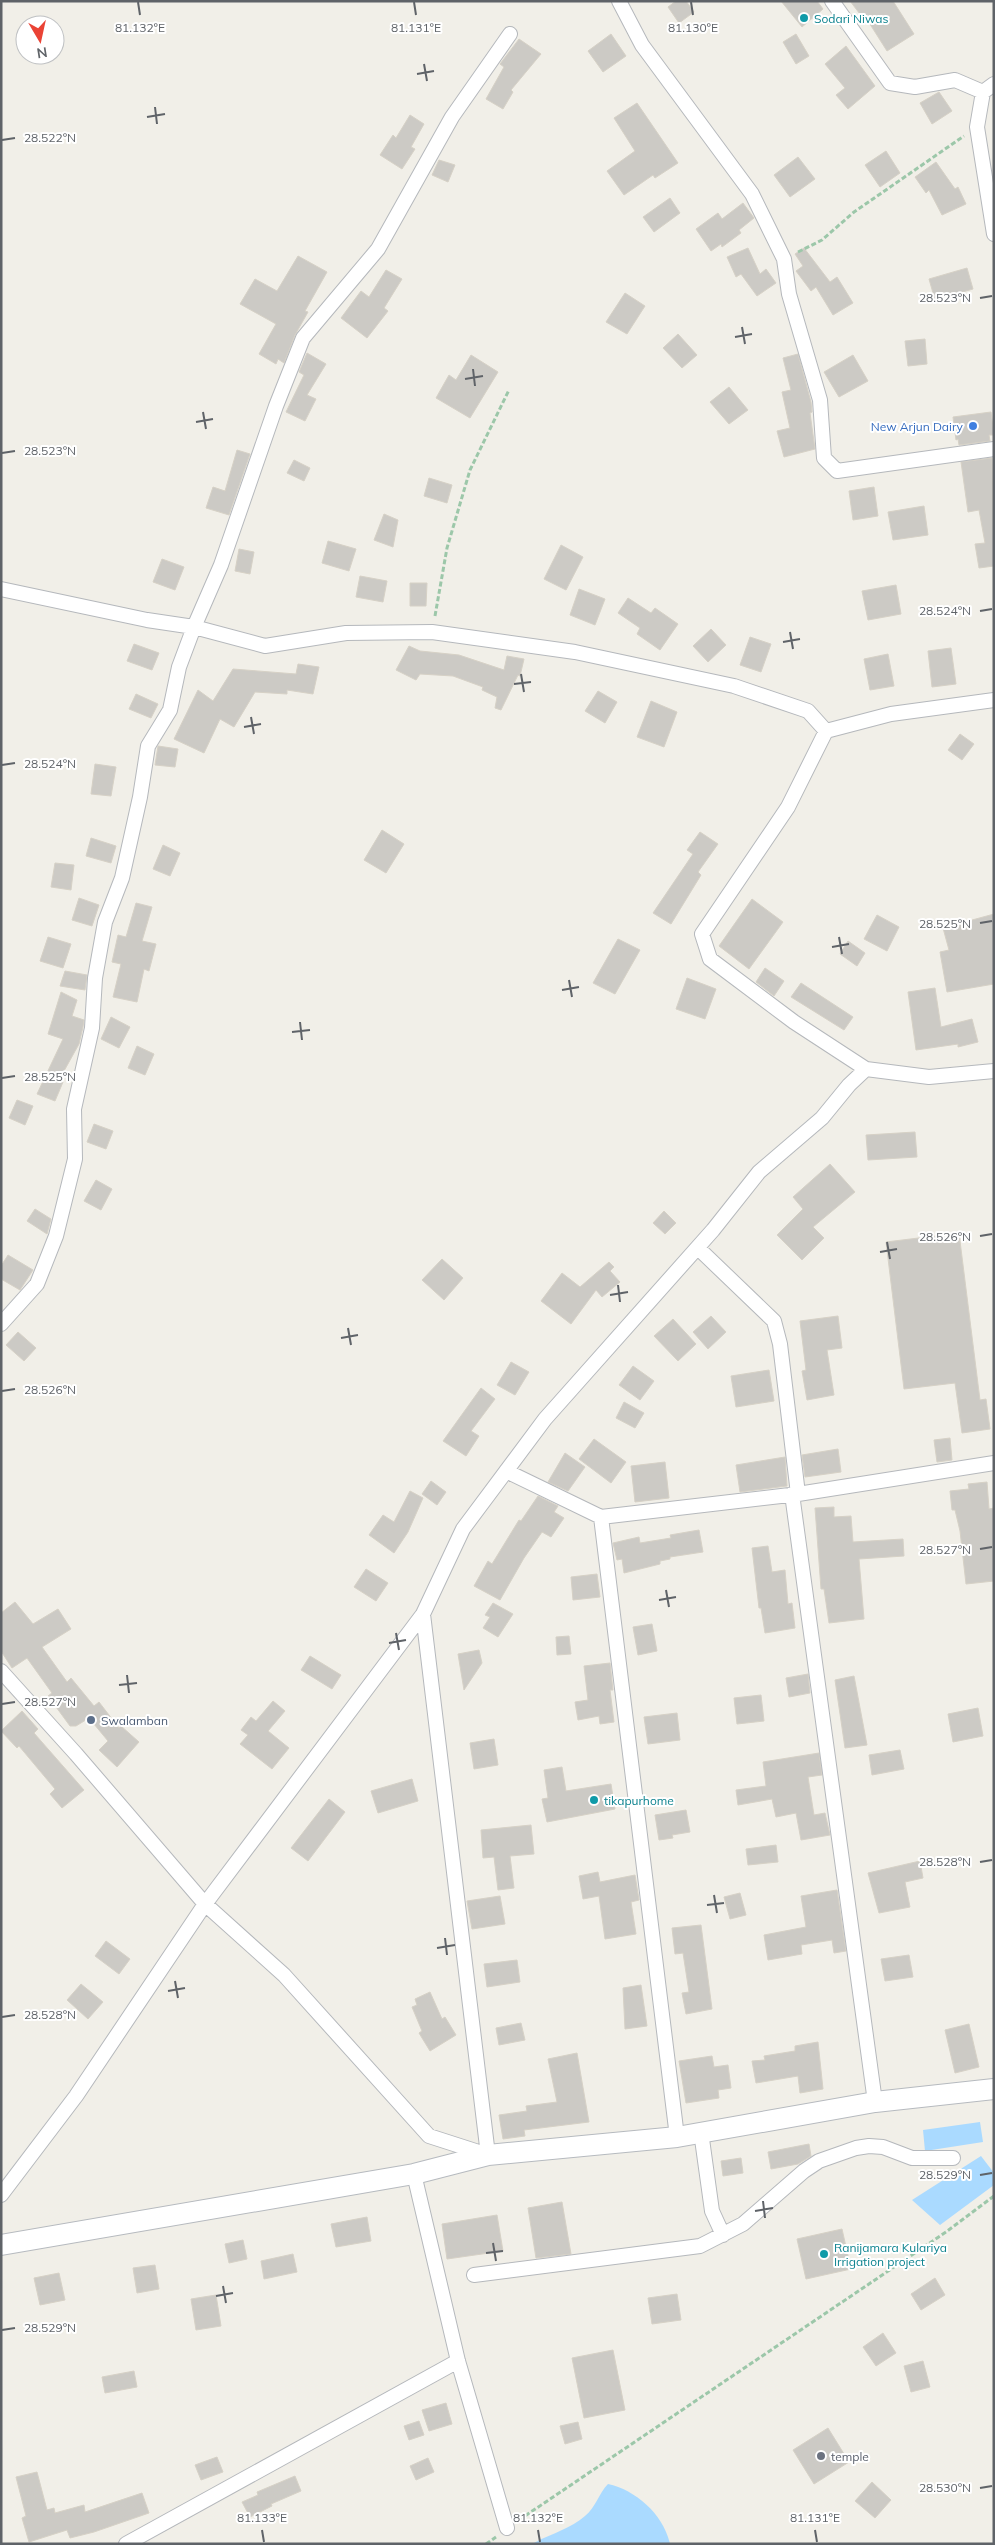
<svg xmlns="http://www.w3.org/2000/svg" width="995" height="2545" font-family="Mulish,sans-serif">
<style>
.water{fill:#aadaff}
.building{fill:#cccac5;stroke:#d6d1c6}
.lines{fill:none;stroke-linecap:round;stroke-linejoin:round}
.street-casing{stroke:#b5b8bc;stroke-width:16}
.secondary-casing{stroke:#b6babf;stroke-width:22}
.path{stroke:#9cc7a9;stroke-width:3;stroke-dasharray:5 2.5;stroke-linecap:butt}
.street{stroke:#fff;stroke-width:14}
.secondary{stroke:#fff;stroke-width:20}
.ticks{fill:none;stroke:#5f6368;stroke-width:2}
.culture-dot{fill:#0f9aa8;stroke:#fff;stroke-width:2}
.shop-dot{fill:#3f7fe0;stroke:#fff;stroke-width:2}
.service-dot{fill:#5c6f8a;stroke:#fff;stroke-width:2}
.worship-dot{fill:#6b7280;stroke:#fff;stroke-width:2}
.labels{text-anchor:middle;dominant-baseline:central;stroke-width:4;stroke-linejoin:round;paint-order:stroke}
.culture-label{font-size:12px;fill:#0d838f;stroke:#fff;text-anchor:start}
.shop-label{font-size:12px;fill:#366cbe;stroke:#fff;text-anchor:end}
.service-label{font-size:12px;fill:#4e5e75;stroke:#fff;text-anchor:start}
.worship-label{font-size:12px;fill:#5b616d;stroke:#fff;text-anchor:start}
.ticks-label{font-size:12px;text-anchor:middle;fill:#5f6368;stroke:#fff;stroke-width:4;stroke-linejoin:round;paint-order:stroke}
</style>
<rect width="100%" height="100%" fill="#f1efe8"/>
<path class="water" d="M980,2122L983,2142L925,2151L923,2130Z
M981,2156L994,2173V2185L940,2225L912,2200Z
M608,2484C636,2490 664,2515 670,2544H532C550,2534 570,2529 585,2516C596,2507 599,2493 608,2484Z"/>
<path class="building" d="M676,1H686L694,12L679,23L668,7Z
M781,1H817L823,9L802,27Z
M850,1H893L914,34L887,51L868,21L866,22Z
M611,34L626,56L603,72L588,51Z
M796,34L809,56L796,64L783,42Z
M519,39L541,54L511,90L513,92L503,109L486,99L504,67L500,64Z
M846,46L875,86L848,109L836,95L845,88L825,64Z
M939,92L952,111L932,124L920,103Z
M637,103L678,163L655,178L653,175L624,195L607,171L635,151L614,118Z
M410,115L424,124L411,147L415,149L402,169L380,155L393,135L396,138Z
M886,151L900,173L880,187L865,165Z
M798,157L815,179L790,197L774,175Z
M439,160L455,165L448,182L432,175Z
M936,162L955,189L958,187L966,204L942,215L929,190L926,193L915,177Z
M670,198L680,213L654,232L643,217Z
M743,203L754,218L739,230L741,233L722,247L721,244L711,251L696,229L718,213L722,219Z
M748,248L760,274L766,269L776,283L757,296L741,274L736,277L727,257Z
M804,248L830,282L837,277L853,303L833,315L816,287L811,291L796,271L803,266L795,254Z
M298,256L327,272L305,311L308,312L295,335L284,363L278,359L276,364L259,354L276,324L240,304L255,279L277,291Z
M967,268L973,289L935,300L929,279Z
M386,270L402,279L384,308L388,311L367,338L341,318L361,291L369,297Z
M625,293L645,306L627,334L606,322Z
M678,334L697,355L682,368L663,348Z
M925,339L927,364L908,366L905,341Z
M307,353L326,364L307,395L316,399L305,421L286,412L304,375L299,372Z
M798,354L811,402L812,412L810,413L815,449L784,457L777,431L790,428L782,392L791,390L783,358Z
M471,355L498,372L470,418L436,398L449,375L456,380Z
M853,355L868,381L839,397L824,372Z
M729,387L748,410L729,424L710,402Z
M991,412L994,435H989L990,441L959,445L958,439L956,440L953,417Z
M237,450L250,454L229,515L206,508L213,487L225,491Z
M992,458L994,566L979,568L975,544L985,543L979,510L968,512L961,462Z
M294,460L310,468L304,481L287,473Z
M429,478L452,485L447,503L424,496Z
M874,487L878,516L853,520L849,491Z
M924,506L928,535L893,540L888,512Z
M384,514L398,520L393,547L374,540Z
M328,541L356,549L349,571L322,563Z
M561,545L583,557L566,590L544,579Z
M239,549L254,552L250,574L235,571Z
M162,559L184,567L175,590L153,582Z
M360,576L387,581L383,602L356,597Z
M410,583H427L426,606H410Z
M896,585L901,614L868,620L862,591Z
M579,589L605,599L595,625L570,615Z
M628,598L651,613L655,608L678,624L660,650L637,634L640,628L618,613Z
M711,629L726,645L708,662L693,646Z
M750,637L771,644L761,672L740,665Z
M134,644L159,653L152,670L127,661Z
M409,646L420,651L459,655L504,670L507,656L524,659L520,676L518,675L501,710L495,708L497,697L482,690L483,687L453,676L420,674L416,680L396,670Z
M951,648L956,684L932,687L928,651Z
M888,654L894,686L870,690L864,659Z
M298,664L319,667L313,694L287,690V694L255,692L234,727L220,719L204,753L174,739L198,690L213,701L233,669L296,674Z
M598,691L617,702L605,723L585,711Z
M136,694L158,704L151,718L129,709Z
M651,701L677,712L664,747L637,737Z
M960,734L974,744L962,760L948,750Z
M158,746L178,749L175,767L155,765Z
M95,764L116,767L111,796L91,794Z
M382,830L404,844L386,873L364,860Z
M700,832L718,844L698,872L701,875L671,924L653,913L693,854L687,850Z
M91,838L116,846L111,863L86,856Z
M163,845L180,853L170,876L153,869Z
M55,863L74,865L71,890L51,887Z
M79,898L99,905L92,926L72,920Z
M752,899L783,922L749,969L719,946Z
M136,903L152,907L142,941L156,944L149,971L144,969L137,1002L113,997L121,964L112,962L118,935L126,937Z
M994,914V984L947,992L940,952L949,950L943,928Z
M877,915L899,927L887,951L864,939Z
M48,937L71,944L63,968L40,961Z
M618,939L640,950L615,994L593,983Z
M848,941L865,953L857,966L840,954Z
M765,968L784,981L774,996L756,982Z
M65,971L87,975L85,990L60,986Z
M687,978L716,989L705,1019L676,1009Z
M801,983L853,1017L844,1030L791,997Z
M935,988L941,1027L972,1019L978,1042L958,1047V1044L916,1050L908,992Z
M61,992L77,1000L72,1016L84,1020L83,1027L79,1044L59,1080L63,1082L55,1101L37,1094L63,1039L48,1034Z
M111,1017L130,1027L119,1048L101,1039Z
M137,1046L154,1054L145,1075L128,1068Z
M17,1100L33,1106L25,1125L9,1118Z
M94,1124L113,1131L106,1149L87,1142Z
M915,1132L917,1157L868,1160L866,1135Z
M830,1164L855,1192L813,1227L824,1238L802,1260L777,1235L803,1209L793,1197Z
M96,1180L112,1189L101,1210L84,1201Z
M35,1209L51,1219L47,1234L27,1221Z
M664,1211L676,1223L665,1234L653,1223Z
M959,1233L980,1400L986,1399L990,1429L962,1433L955,1383L904,1389L886,1242Z
M8,1255L33,1270L20,1290L1,1279V1266Z
M442,1259L463,1278L444,1300L422,1280Z
M609,1262L614,1267L610,1271L620,1282L602,1297L596,1290L571,1324L541,1301L562,1273L580,1287Z
M711,1316L726,1332L708,1349L693,1332Z
M838,1316L842,1348L827,1350L834,1395L807,1400L802,1371L806,1370L800,1321Z
M673,1319L696,1344L678,1361L654,1336Z
M18,1332L36,1348L24,1361L6,1345Z
M511,1362L529,1372L515,1395L497,1385Z
M633,1366L654,1381L640,1400L619,1385Z
M769,1370L774,1401L736,1407L731,1376Z
M481,1388L495,1399L471,1431L479,1436L466,1456L443,1441Z
M624,1402L644,1413L635,1428L616,1418Z
M950,1438L952,1460L937,1462L934,1440Z
M594,1439L626,1462L611,1483L579,1459Z
M838,1449L841,1472L805,1477L802,1455Z
M565,1453L585,1467L568,1491L548,1482Z
M785,1457L787,1486L740,1492L736,1465Z
M665,1462L669,1498L635,1502L631,1466Z
M431,1481L446,1492L437,1505L422,1494Z
M987,1482L989,1509L994,1508V1581L966,1584L960,1531L955,1510H952L950,1491L969,1489L968,1484Z
M410,1491L423,1498L408,1532L394,1553L369,1535L383,1515L394,1522Z
M538,1496L558,1506L554,1512L564,1518L551,1537L542,1532L524,1558L500,1600L474,1586L488,1561L492,1564L519,1520L521,1521Z
M834,1507V1517L851,1516L853,1542L903,1539L904,1556L859,1559L864,1619L829,1623L824,1589H821L815,1508Z
M699,1530L703,1552L670,1557V1559L660,1561V1564L624,1573L622,1559L617,1560L613,1543L639,1537L640,1543L671,1538L670,1535Z
M768,1546L772,1572L785,1570L788,1604L792,1603L795,1628L765,1633L761,1608H759L752,1548Z
M366,1569L388,1583L376,1601L354,1587Z
M597,1574L600,1597L573,1600L571,1577Z
M15,1602L33,1624L58,1609L71,1629L42,1647L67,1682L71,1678L94,1706L99,1702L119,1728L121,1726L139,1742L117,1767L99,1750L108,1741L89,1718L76,1726H70L48,1696L52,1693L27,1658L12,1668L1,1651V1613Z
M493,1603L513,1614L498,1637L483,1628L490,1617L485,1615Z
M652,1624L657,1651L638,1655L633,1627Z
M569,1636L571,1654L557,1655L556,1637Z
M479,1650L482,1663L464,1690L458,1654Z
M310,1656L341,1675L332,1689L301,1670Z
M610,1663L613,1690H610L614,1722L600,1724L599,1716L578,1720L575,1702L588,1700L584,1666Z
M808,1674L810,1693L789,1697L786,1678Z
M854,1676L867,1745L845,1748L835,1680Z
M761,1695L764,1721L737,1724L734,1698Z
M273,1701L285,1711L268,1731L289,1748L272,1769L240,1744L248,1735L241,1730L251,1717L256,1721Z
M978,1708L983,1736L953,1742L948,1714Z
M22,1711L38,1729L34,1733L84,1790L62,1808L50,1794L55,1789L19,1746L17,1748L1,1731Z
M677,1713L680,1740L648,1744L644,1717Z
M494,1739L498,1765L474,1769L470,1743Z
M900,1750L904,1769L872,1775L869,1755Z
M819,1753L822,1775L808,1777L814,1815L825,1813L830,1835L801,1840L796,1813L776,1817L772,1799L738,1805L736,1790L766,1786L763,1762Z
M562,1767L566,1791L611,1784L615,1809L547,1822L542,1799L548,1798L544,1770Z
M412,1779L418,1801L378,1813L371,1791Z
M329,1799L345,1812L308,1861L291,1848Z
M686,1810L690,1832L672,1835L673,1838L659,1840L655,1815Z
M531,1825L534,1854L510,1856L514,1888L498,1890L494,1857L483,1858L481,1830Z
M776,1845L778,1862L748,1865L746,1849Z
M920,1861L923,1878L905,1882L910,1907L879,1913L868,1873Z
M598,1872L600,1882L635,1875L639,1900L631,1902L636,1934L605,1939L599,1896L583,1899L579,1876Z
M837,1890L846,1951L834,1953L832,1940L801,1945L802,1954L768,1960L764,1935L806,1927L801,1896Z
M740,1893L746,1915L730,1919L724,1897Z
M500,1896L505,1924L472,1929L467,1901Z
M701,1925L712,2009L686,2014L682,1993L689,1992L683,1953L675,1954L672,1928Z
M106,1941L130,1959L119,1974L95,1956Z
M909,1955L913,1977L885,1981L881,1959Z
M517,1960L520,1982L487,1987L484,1964Z
M81,1984L103,2002L88,2019L67,2000Z
M641,1985L647,2026L625,2029L623,1988Z
M430,1992L442,2019L445,2017L456,2035L430,2051L419,2033L422,2031L412,2007L417,2005L415,1999Z
M521,2023L525,2040L499,2045L496,2028Z
M969,2024L979,2067L955,2073L945,2030Z
M818,2042L823,2089L800,2093L798,2076L756,2083L752,2061L765,2060L764,2056L795,2051V2046Z
M577,2053L589,2122L524,2130L525,2136L503,2139L499,2115L527,2111L526,2106L557,2102L548,2059Z
M712,2056L714,2067L728,2065L731,2088L718,2090L719,2098L686,2103L679,2061Z
M809,2144L811,2156L798,2164L771,2169L768,2152Z
M741,2158L743,2173L723,2176L721,2161Z
M562,2202L571,2254L536,2258L528,2208Z
M497,2215L503,2251L447,2259L442,2224Z
M367,2217L371,2241L336,2247L331,2224Z
M842,2229L851,2269L806,2279L797,2239Z
M243,2240L247,2259L229,2263L225,2244Z
M293,2254L297,2272L264,2279L261,2261Z
M155,2265L159,2289L137,2293L133,2268Z
M59,2273L65,2300L40,2305L34,2278Z
M935,2278L945,2295L921,2310L911,2294Z
M677,2294L681,2320L652,2324L648,2298Z
M216,2295L221,2326L196,2330L191,2299Z
M883,2333L896,2353L876,2366L863,2347Z
M613,2350L625,2410L584,2418L572,2358Z
M923,2361L930,2387L911,2392L904,2366Z
M134,2371L137,2387L105,2393L102,2377Z
M446,2403L452,2424L429,2431L422,2410Z
M419,2421L424,2435L409,2440L404,2426Z
M578,2422L582,2439L565,2444L560,2426Z
M828,2428L849,2462L814,2484L793,2450Z
M217,2457L223,2472L201,2480L195,2465Z
M428,2458L434,2472L416,2480L410,2466Z
M37,2472L47,2510L54,2508L55,2513L84,2505L85,2512L142,2493L149,2513L94,2532L70,2538L67,2530L29,2542L22,2518L26,2516L16,2477Z
M295,2476L301,2491L271,2504L272,2506L250,2517L242,2502L258,2495L257,2492Z
M872,2482L891,2500L875,2518L855,2501Z"/>
<g class="lines">
<g class="street-casing">
<path id="street" d="M619,1L642,45L752,194L784,259L789,294L820,400L824,458L837,471L994,449
M832,1L890,83L915,87L955,80L983,92
M994,84L983,92L977,127L994,234
M1,589L147,620L194,627L221,565L276,406L303,338L378,249L452,117L510,34
M866,1069L794,1022L710,959L702,934L788,807L826,731L891,714L994,700
M698,1248L774,1321L780,1344L798,1494
M1,1324L37,1284L56,1236L75,1159L74,1109L92,1028L95,978L105,922L122,878L140,797L148,746L170,710L179,667L194,627L265,646L346,633L432,632L575,652L734,686L808,711L826,731
M506,1471L601,1517L798,1494L994,1463
M792,1494L875,2102
M601,1517L677,2137
M1,1671L76,1754L205,1904L284,1975L429,2136L488,2155L423,1614
M701,2132L712,2211L723,2235
M414,2174L458,2361L507,2528
M1,2195L76,2096L205,1904L423,1614L463,1529L545,1419L713,1230L759,1172L822,1118L849,1085L866,1069L929,1077L994,1071
M474,2275L700,2246L743,2224L804,2171L819,2161L856,2148L869,2146L883,2147L912,2158H953
M126,2544L458,2361"/>
</g>
<g class="secondary-casing">
<path id="secondary" d="M1,2245L414,2174L488,2155L677,2137L875,2102L994,2089"/>
</g>
<path class="path" d="M798,252L822,240L854,212L964,136
M435,616L447,548L470,470L509,390
M519,2520L946,2232L994,2196
M486,2544L496,2537"/>
<use href="#street" class="street"/>
<use href="#secondary" class="secondary"/>
</g>
<path class="ticks" d="M138,2L140,15M414,2L416,15M691,2L693,15M424,64L427,81M417,74L434,71M155,107L157,124M147,117L165,114M2,140L15,138M980,298L992,296M742,327L745,344M735,337L752,334M473,369L475,386M465,379L483,376M203,412L206,429M196,422L213,419M2,453L15,451M980,611L992,609M790,632L793,649M783,642L800,639M521,674L524,692M514,684L531,682M251,717L254,734M244,727L261,724M2,765L15,763M980,923L992,921M839,937L842,954M832,947L849,944M569,980L572,997M562,990L579,987M300,1022L302,1040M292,1032L310,1030M2,1078L15,1076M980,1236L992,1234M887,1242L890,1259M880,1252L897,1249M618,1285L620,1302M610,1295L628,1292M348,1328L351,1345M341,1338L358,1335M2,1391L15,1389M980,1549L992,1547M666,1590L669,1607M659,1600L676,1597M396,1633L399,1650M389,1643L406,1640M127,1675L129,1693M119,1685L137,1683M2,1704L15,1702M980,1862L992,1860M714,1895L717,1913M707,1905L724,1903M445,1938L447,1955M437,1948L455,1945M175,1981L178,1998M168,1991L185,1988M2,2017L15,2015M980,2175L992,2173M763,2201L765,2218M755,2211L773,2208M493,2243L496,2261M486,2253L503,2251M223,2286L226,2303M216,2296L233,2293M2,2330L15,2328M980,2488L992,2486M262,2530L264,2542M538,2530L540,2542M815,2530L817,2542"/>
<g class="culture-dot">
<circle cx="804" cy="18" r="5"/>
<circle cx="594" cy="1800" r="5"/>
<circle cx="824" cy="2254" r="5"/>
</g>
<circle class="shop-dot" cx="973" cy="426" r="5"/>
<circle class="service-dot" cx="91" cy="1720" r="5"/>
<circle class="worship-dot" cx="821" cy="2456" r="5"/>
<g class="labels">
<g class="culture-label">
<text x="814" y="18">Sodari Niwas</text>
<text x="604" y="1800">tikapurhome</text>
<text x="834" y="2247">Ranijamara Kulariya<tspan x="834" dy="14">Irrigation project</tspan></text>
</g>
<g class="shop-label">
<text x="963" y="426">New Arjun Dairy</text>
</g>
<g class="service-label">
<text x="101" y="1720">Swalamban</text>
</g>
<g class="worship-label">
<text x="831" y="2456">temple</text>
</g>
</g>
<g class="ticks-label">
<text x="140" y="32">81.132°E</text>
<text x="416" y="32">81.131°E</text>
<text x="693" y="32">81.130°E</text>
<text x="50" y="142">28.522°N</text>
<text x="945" y="302">28.523°N</text>
<text x="50" y="455">28.523°N</text>
<text x="945" y="615">28.524°N</text>
<text x="50" y="768">28.524°N</text>
<text x="945" y="928">28.525°N</text>
<text x="50" y="1081">28.525°N</text>
<text x="945" y="1241">28.526°N</text>
<text x="50" y="1394">28.526°N</text>
<text x="945" y="1554">28.527°N</text>
<text x="50" y="1706">28.527°N</text>
<text x="945" y="1866">28.528°N</text>
<text x="50" y="2019">28.528°N</text>
<text x="945" y="2179">28.529°N</text>
<text x="50" y="2332">28.529°N</text>
<text x="945" y="2492">28.530°N</text>
<text x="262" y="2522">81.133°E</text>
<text x="538" y="2522">81.132°E</text>
<text x="815" y="2522">81.131°E</text>
</g>
<rect width="995" height="2545" fill="none" stroke="#5f6368" stroke-width="5"/>
<g transform="translate(40 40) rotate(171)"><circle r="24" fill="#ffffff" stroke="#bfc1c3"/>
<path d="M0-4L9 19L0 12L-9 19Z" fill="#ea4335"/>
<text y="-8" font-size="14" font-weight="bold" text-anchor="middle" fill="#5f6368">N</text>
</g>
</svg>
